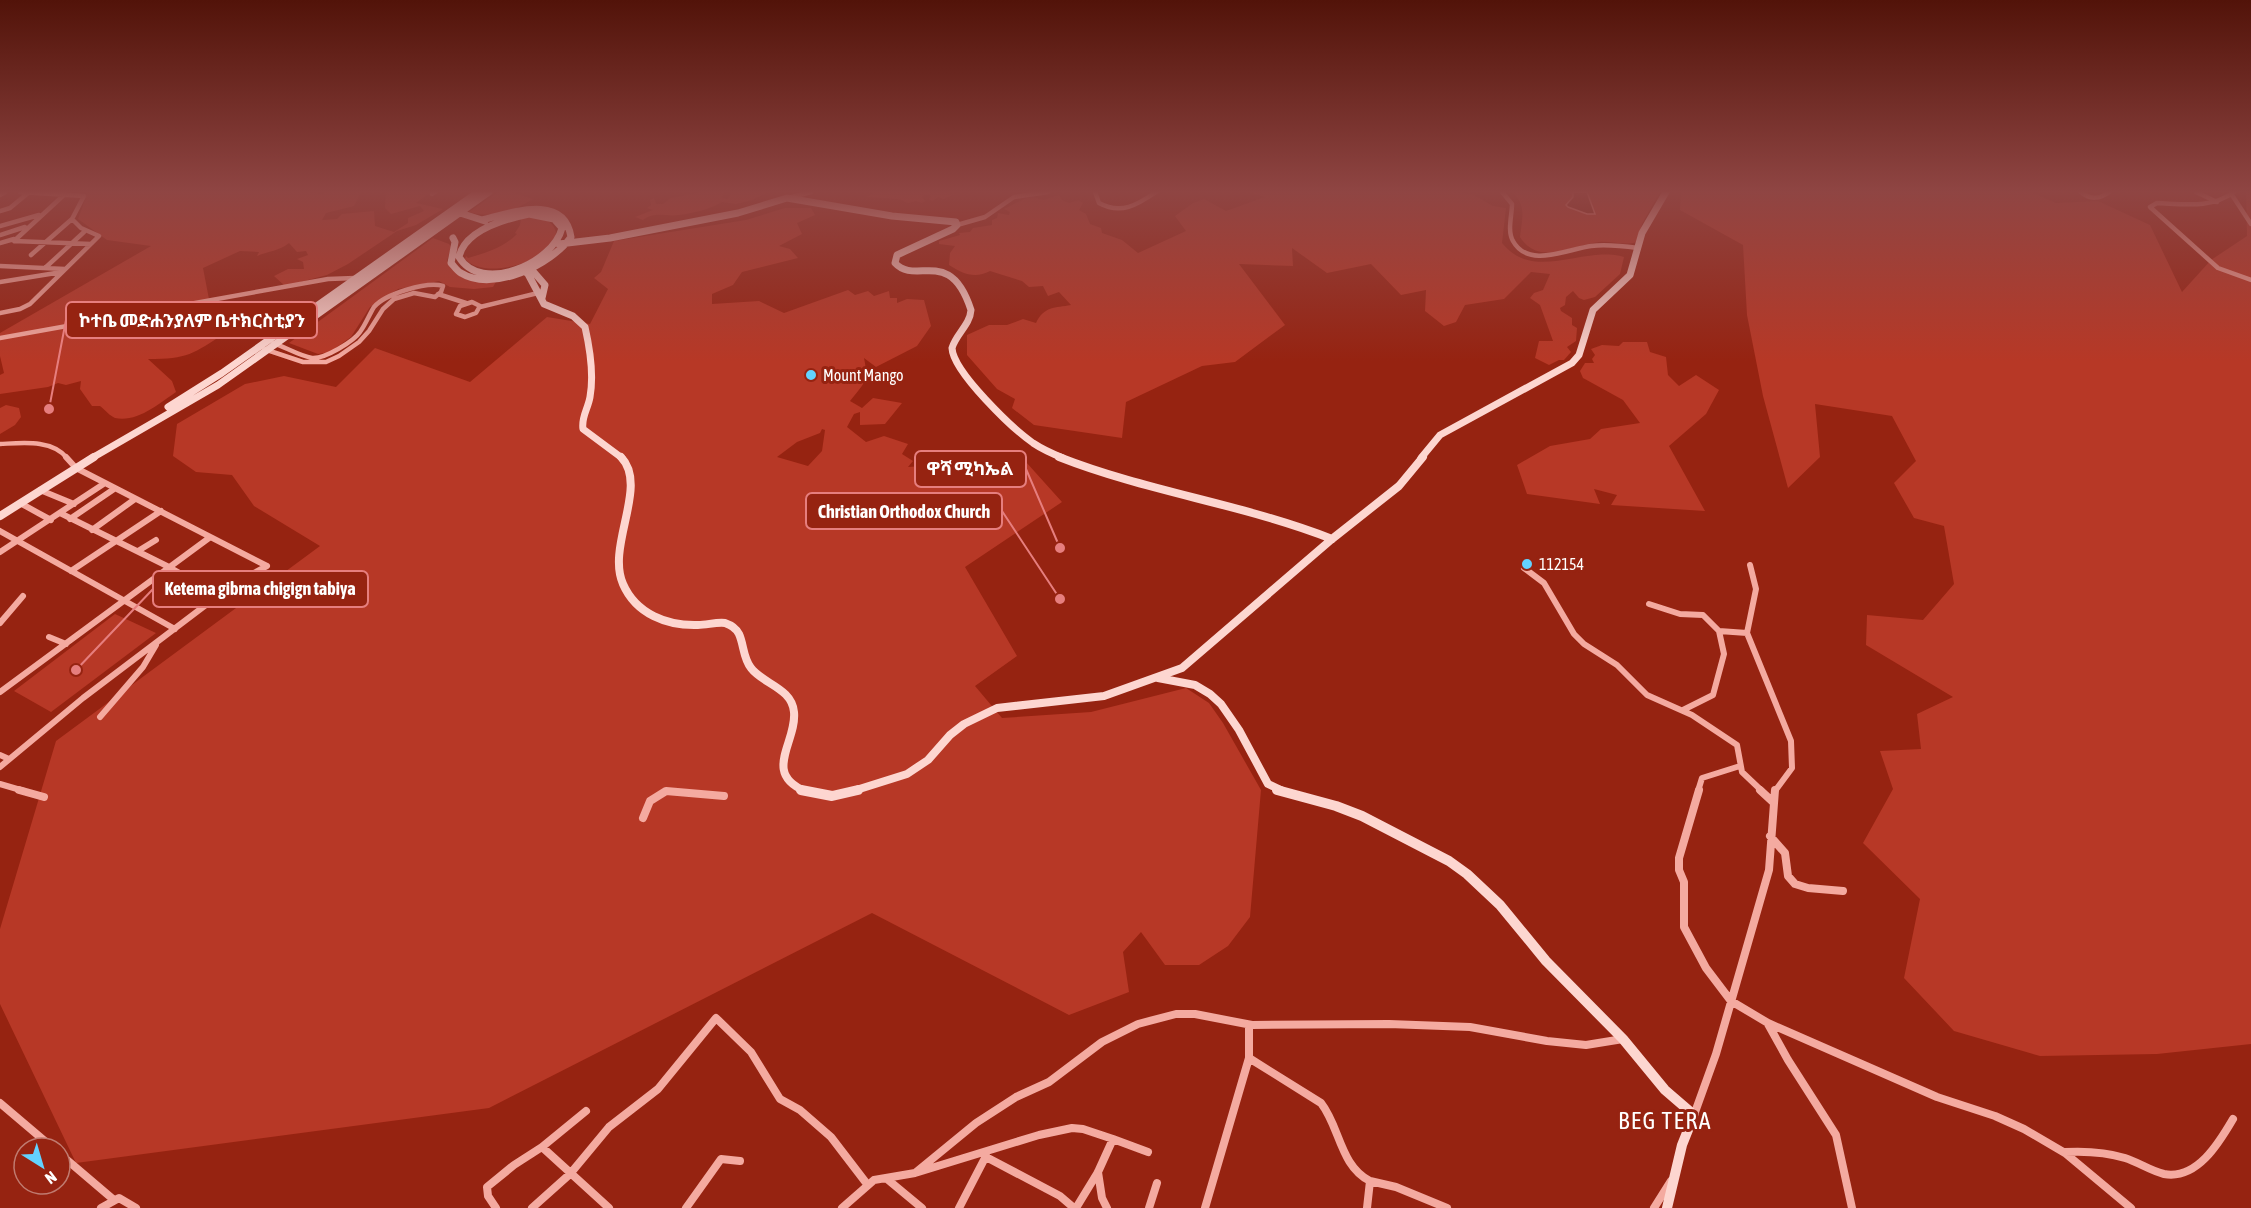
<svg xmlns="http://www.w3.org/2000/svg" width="2251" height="1208" font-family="'Asap Condensed','Noto Sans Ethiopic',sans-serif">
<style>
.green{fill:#b73826;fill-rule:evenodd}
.water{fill:#72190a;stroke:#f79d92;stroke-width:1.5}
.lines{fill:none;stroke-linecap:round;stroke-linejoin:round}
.street-far2{stroke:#f4aaa0;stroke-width:4.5}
.street-far1{stroke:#f4aaa0;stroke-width:6}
.street{stroke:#f4aaa0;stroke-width:8}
.secondary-far2{stroke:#fdd6d0;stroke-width:7}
.secondary-far1{stroke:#fdd6d0;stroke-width:8}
.secondary{stroke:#fdd6d0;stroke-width:10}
.poi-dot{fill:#63d2ff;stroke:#962311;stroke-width:2}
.labels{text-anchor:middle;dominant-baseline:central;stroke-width:6;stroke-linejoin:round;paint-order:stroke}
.poi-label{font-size:16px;fill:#fff;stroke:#962311;text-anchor:start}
.near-quarter-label{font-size:24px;letter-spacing:1.5px;fill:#fff;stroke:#962311}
.leader{fill:none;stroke:#e67e7e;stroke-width:2}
.callout-dot{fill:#e67e7e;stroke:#962311;stroke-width:2}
.callout{fill:#962311;stroke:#e67e7e;stroke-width:2}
.callout-label{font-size:18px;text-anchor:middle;font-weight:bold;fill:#fff}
</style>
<rect width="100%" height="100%" fill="#962311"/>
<path class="green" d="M88,192H307L322,194L326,192H361L354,206L326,213L322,220L337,219L342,214L374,211L375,226L394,232L408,223V218L424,211L420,206L391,214L385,208L386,192H431L416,203L443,209L416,225L397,231L348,264L327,275L285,286L274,276L288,269H304L303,262L297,259L308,255L306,251L297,252L289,243C279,251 269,251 257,256L259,252L240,251L203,268L214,325L225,333C193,354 188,359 148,359L172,381L176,392C160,403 137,423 115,418C110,416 105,410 100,406H92L80,389L81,381L66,385L58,383L48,387L0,394V375L4,373L0,356V333L151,246L107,240L78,219Z
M498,192H511L533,199C512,212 493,219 469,212Z
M702,192H724L722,198L727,199L732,192H769L752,200L736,204L722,202C710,209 695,213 679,215C666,217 655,211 643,220L635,217L653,210L647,208L651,205L650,200L654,198L656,204H663L671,198Z
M869,192H950V194H954L944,199L938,197L932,201L929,199L931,196L926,194L922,197L925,201L922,203L916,201L908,203L899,199L866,197L874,193Z
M1248,192H1450L1472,194L1493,206L1506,208L1502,243C1534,283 1583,245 1624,257L1620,274L1595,297L1584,300L1579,298L1573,291L1566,297L1565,305L1560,308L1561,311L1572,318V325L1577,328L1576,341L1567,347L1571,352L1564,360H1559L1549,365L1535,358L1539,341H1553L1540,305L1530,298L1534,293L1543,290L1550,274L1531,272L1504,299L1465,305L1456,322L1444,326L1425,311L1426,290L1401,295L1371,264L1327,273L1292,248L1293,266L1239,264L1285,325L1235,362L1202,366L1126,402L1122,438L1034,425L1012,408L1015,399L997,389L967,355V335L989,325H1007L1023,319L1036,323C1044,306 1055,308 1071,305L1059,292L1048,296L1043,286L1029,287L1022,281L990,271C975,279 963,274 949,265L950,253L955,246L939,244V241L960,235L959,233L970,232L973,228L992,225V220L997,218L998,213L1009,215L1010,212L1004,209L1024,199L1033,197L1043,200L1059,195L1062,200L1069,203L1078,200L1083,203L1079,210L1086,214L1090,224L1101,228L1102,233L1122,240L1138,253L1186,231L1175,216L1193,203L1204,199L1226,211L1265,197Z
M1512,192H1660L1642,224L1637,242C1624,246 1612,241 1599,242C1571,245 1539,267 1520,237C1522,218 1527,206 1512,192Z
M1681,192H2030L2056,203L2098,201L2150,225L2182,292L2211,260L2247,236L2246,192H2251V1044L2157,1054L2040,1056L1954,1031L1904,978L1920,899L1863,843L1893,789L1880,751L1921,749L1917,714L1953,697L1866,645L1867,615L1923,620L1954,584L1944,526L1914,518L1894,483L1916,461L1892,416L1815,404L1820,457L1788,488L1763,396L1747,315L1743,245L1680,210Z
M785,208H811L815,215L797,223L802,234L779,246L790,249L798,258L742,272L733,285L712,294V304L759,301L784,313L848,290L855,295L868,291L874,296L889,291L890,298H897V303L907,299L924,300L931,326L917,346L876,367L864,358C869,382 864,383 850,401L862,408L873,398L902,403L885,424L860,425V412L854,414L847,427L866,442L884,436L908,444L902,454L913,461L908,467L923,466L946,458L960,466L961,480L974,485L1026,462L1062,502L965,567L1017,656L975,686L1002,718L1091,712L1186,688L1209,703L1223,723L1261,790L1250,917L1228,946L1199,965H1165L1141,932L1123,952L1129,992L1069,1015L872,913L489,1108L76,1163L0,1004V929L56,741L320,546L254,506L232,475L196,472L173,456L177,424L245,384L284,376L336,387L375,348L470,382L547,317L590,324L608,289L594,278L601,272L614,241L746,220ZM822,429L825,430L822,451L808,466L777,457L797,442L820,433Z
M527,217C540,218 552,218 556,232C553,262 485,281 465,259L466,256L468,258C486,253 504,247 517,234L515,233L520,225L521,219Z
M433,238L449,244L451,247L447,261C455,280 479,277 497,280L493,287L474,289L450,287L439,281L398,289L370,307L351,337L330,352L318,354L289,343Z
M1623,342H1647L1650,352L1666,357L1668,375L1679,386L1696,375L1719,390L1706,414L1669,446L1705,511L1611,505L1617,495L1594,489L1600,504L1527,494L1517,465L1550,446L1590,439L1601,429L1640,423L1623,400L1583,378L1580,371L1585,363H1594L1592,359L1595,355L1591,349L1602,345L1619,346Z
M6,405L19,408L21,417L15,425L0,434V408Z
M115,614L156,633L51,712L14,691Z"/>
<path class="water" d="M1573,192H1587L1595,214H1587L1568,207L1566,205L1573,197Z"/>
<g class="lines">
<path class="street-far2" d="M1095,192L1099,203C1121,215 1137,205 1156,192
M1502,192L1512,204C1512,215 1507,231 1513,241C1528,269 1568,249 1591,246C1607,244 1623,246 1638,248
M2081,192C2090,200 2100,199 2109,192
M2196,192L2217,202
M2234,192C2211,209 2184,204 2157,203L2150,207L2218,268L2251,280
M432,194L435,192
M0,195L5,192
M2232,195L2251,224
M788,198L811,192
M0,211L10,208L28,193
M957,225L985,217L1014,197L1048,192
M0,226L39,215
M0,235L25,227
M14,241L91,244
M14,241L65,194
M0,243L14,239
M31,255L72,219
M0,266L65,269
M45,268L84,232
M0,282L62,272
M438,294L466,303
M472,302L480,306L476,313L465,317L456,314L460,306Z
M480,307L538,293
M0,313L20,309L30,304L99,236L81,228L72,219L84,196L20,192
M0,338L328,279L355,278
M264,349L303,362H326L339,356L359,342L369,331L383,309L394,299L414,293L435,297L441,292L443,286C427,281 385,294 374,307C369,315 366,324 360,332C354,341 325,359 312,358C300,356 285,347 273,343
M0,444C22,443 52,439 67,458"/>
<path class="street-far1" d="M66,457L76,468L267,566
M40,490L74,504
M20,503L51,520
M60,513L169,567L219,595
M70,519L114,489
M92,530L135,499
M0,531L175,629
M138,551L156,540
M0,552L105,483
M1750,565L1756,589L1747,633L1791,741L1792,768L1775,791
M1524,568L1544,583L1574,634L1584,644L1617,665L1647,695L1692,715L1737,745L1742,772L1762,791
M71,571L161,511
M1649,604L1680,614L1703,615L1719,631L1747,633
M0,623L23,596
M49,637L66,644
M0,692L209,538
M1683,710L1713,695L1724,654L1719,631
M100,717L143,667L156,645
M0,755L9,759
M0,767L83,698L219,595L235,583L267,566
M0,784L24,791
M1698,791L1702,778L1740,766"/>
<path class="street" d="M19,790L44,797
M1699,790L1679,858V870L1684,882V927L1706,968L1731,1001L1768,1023L1937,1097L1995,1116L2024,1129L2065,1153L2131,1208
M1760,790L1773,802
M643,818L650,801L666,791L724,796
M1770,836L1785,853L1788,876L1795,884L1808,888L1843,891
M1768,1024L1788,1060L1836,1135L1852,1208
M1249,1025V1058L1321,1103C1340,1127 1340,1166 1370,1181
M0,1103L53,1148
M1694,1115L1716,1054L1769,870L1775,790
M542,1147L586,1111
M2065,1152C2085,1151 2106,1152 2125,1158C2138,1162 2151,1171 2164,1174C2197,1180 2219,1143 2233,1119
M60,1154L114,1200
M986,1157L1060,1196L1074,1208
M1098,1172L1102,1198L1107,1208
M915,1173L976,1123L1016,1097L1049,1082L1102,1042L1138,1024L1176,1014H1195L1252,1025L1389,1024L1470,1027L1547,1041L1586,1045L1623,1039
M887,1179L922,1208
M101,1208L119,1198L136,1208
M496,1208L488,1196L487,1187L514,1165L542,1147L609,1208
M532,1208L570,1174L609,1127L658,1089L716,1018L751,1052L780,1099L800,1110L831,1137L867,1184
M686,1208L721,1159L740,1161
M842,1208L874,1180L915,1173L1039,1135L1072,1128L1083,1129L1113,1139
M959,1208L986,1156
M1076,1208L1098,1172L1113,1139L1148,1152
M1149,1208L1157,1183
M1205,1208L1249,1058
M1367,1208L1370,1181L1396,1187L1447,1208
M1654,1208L1671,1181"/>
<path class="secondary-far2" d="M457,212L485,221
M529,214L554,219L562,228C553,264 481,294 459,257C465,230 505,219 529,214Z
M453,238L455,242L451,263C454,266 457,271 461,273C493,293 552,264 571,237C564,193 511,213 482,220
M559,244L610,238L738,213L787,198L892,216L956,222L957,225L953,229L897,255L895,263C916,286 950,245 971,310C970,325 956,334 952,348C953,372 1013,429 1033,443C1042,449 1053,454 1063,458
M532,264V270L545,285L542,298
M521,268L528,274L544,304L573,316L585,327C590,349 594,375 590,397C588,409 581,417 583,429L622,458
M168,407L222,373L478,192
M92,458L218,385L489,192
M1421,458L1440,435L1572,363L1579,355L1593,310L1630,275L1642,233L1666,192"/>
<path class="secondary-far1" d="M621,457C649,486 606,546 623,584C636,614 667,626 698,625C707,625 716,622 725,623C731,625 736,628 739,634C744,645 743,658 751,668C763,684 792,688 794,712C797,742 762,773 805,791
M1059,457C1148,492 1243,504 1332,539
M0,516L94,457
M1158,678L1195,685L1210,694L1221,704L1239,730L1268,784L1283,791
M853,791L907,774L928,760L950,735L964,724L997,708L1104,696L1182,668L1332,539L1399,486L1423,457"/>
<path class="secondary" d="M801,790L832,796L858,790
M1277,790L1336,806L1362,816L1449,861L1467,874L1500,905L1546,961L1623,1039L1665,1090L1694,1115L1682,1145L1667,1208"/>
</g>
<linearGradient id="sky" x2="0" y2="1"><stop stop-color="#521309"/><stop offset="0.53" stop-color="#8f4543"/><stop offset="1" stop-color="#8f4543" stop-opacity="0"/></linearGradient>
<rect width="2251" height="361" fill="url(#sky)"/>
<g class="poi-dot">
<circle cx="811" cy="375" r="6"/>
<circle cx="1527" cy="564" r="6"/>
</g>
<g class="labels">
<g class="poi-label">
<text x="823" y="375">Mount Mango</text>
<text x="1539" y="564">112154</text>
</g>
<g class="near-quarter-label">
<text x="1665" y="1120">BEG TERA</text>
</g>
</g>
<path class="leader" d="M49 409L66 320M1060 548L1026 469M1060 599L1002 511M76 670L153 589"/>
<g class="callout-dot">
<circle cx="49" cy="409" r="6"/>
<circle cx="1060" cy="548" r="6"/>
<circle cx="1060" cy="599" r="6"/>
<circle cx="76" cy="670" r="6"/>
</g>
<g class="callout">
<rect x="66" y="302" width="251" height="36" rx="6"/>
<rect x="915" y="451" width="111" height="36" rx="6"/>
<rect x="806" y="493" width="196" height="36" rx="6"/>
<rect x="153" y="571" width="215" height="36" rx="6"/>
</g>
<g class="callout-label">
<text x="192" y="327">ኮተቤ መድሐንያለም ቤተክርስቲያን</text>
<text x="970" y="475">ዋሻ ሚካኤል</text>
<text x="904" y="518">Christian Orthodox Church</text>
<text x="260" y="595">Ketema gibrna chigign tabiya</text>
</g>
<g transform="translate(42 1166) rotate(143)"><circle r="28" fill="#962311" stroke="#c07b70" stroke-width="1.5"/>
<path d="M0-4.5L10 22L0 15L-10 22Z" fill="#63d2ff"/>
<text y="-9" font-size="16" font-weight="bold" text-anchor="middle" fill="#ffffff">N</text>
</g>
</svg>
